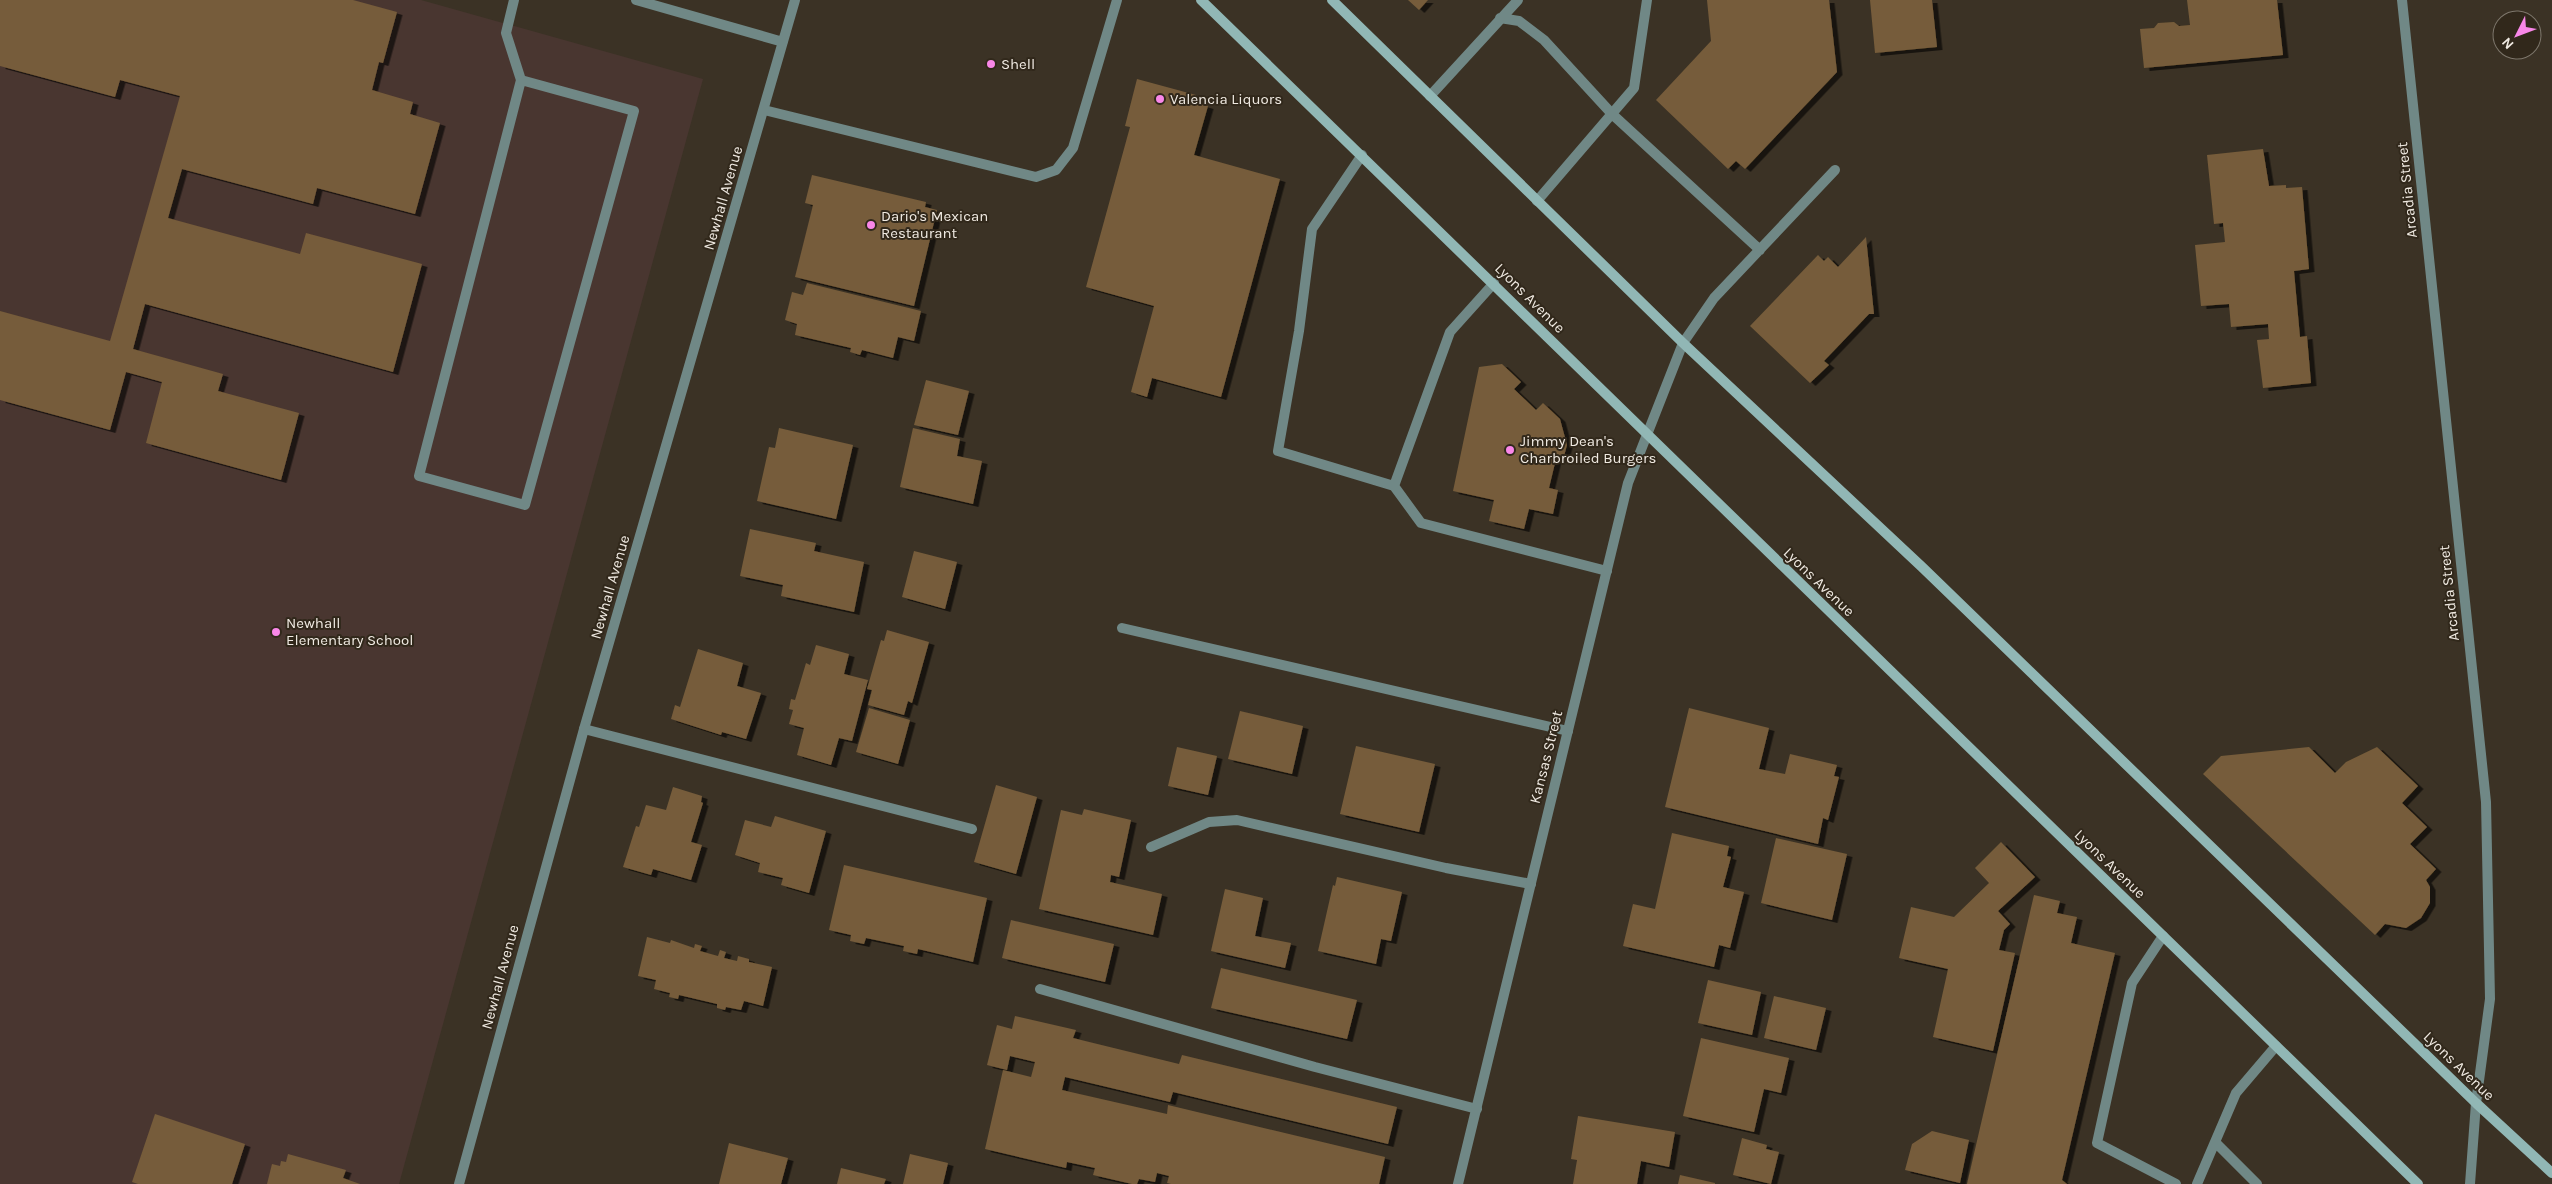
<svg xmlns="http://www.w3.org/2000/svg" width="2552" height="1184" font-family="Karla,sans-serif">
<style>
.education{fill:#493630}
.building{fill:#765c3a;filter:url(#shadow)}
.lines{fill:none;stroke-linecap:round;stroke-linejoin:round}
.service{stroke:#708886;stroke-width:10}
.minor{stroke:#708886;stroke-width:10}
.secondary{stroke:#91b7b5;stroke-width:10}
.poi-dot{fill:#f987e8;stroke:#31281b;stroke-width:2}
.labels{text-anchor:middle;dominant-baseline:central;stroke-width:4;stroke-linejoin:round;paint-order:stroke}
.poi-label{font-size:15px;fill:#f0eae2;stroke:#31281b;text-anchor:start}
.street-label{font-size:15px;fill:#f0eae2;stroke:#31281b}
</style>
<defs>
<filter id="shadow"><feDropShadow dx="5.5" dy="3" stdDeviation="0" flood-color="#0009"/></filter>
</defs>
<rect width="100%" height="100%" fill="#3b3225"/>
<path class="education" d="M0,0H421L703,79L399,1184H0Z"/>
<path class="building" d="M0,0H353L397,12L383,63L379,62L372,90L413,102L410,114L440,123L415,214L317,188L313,204L182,169L168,218L300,254L306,233L422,264L393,372L145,304L133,349L223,374L218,391L299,413L281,480L146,443L162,382L126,372L110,430L0,400V311L110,341L180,96L120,80L115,97L0,66Z
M1408,0H1428L1419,10Z
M1707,0H1829L1837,72L1745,169L1736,161L1728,169L1656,100L1711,41Z
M1870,0H1932L1937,47L1875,53Z
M2187,0H2277L2283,55L2144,68L2140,29L2154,28L2158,23L2174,22L2179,26L2190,25Z
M1137,79L1196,95L1194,102L1208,106L1194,155L1280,179L1221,397L1152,378L1147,397L1131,392L1154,306L1086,287L1130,127L1125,126Z
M2263,149L2269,186L2286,185V188L2302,187L2309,269L2294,271L2300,337L2307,336L2311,383L2263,388L2257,340L2269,339L2268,324L2231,327L2229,304L2201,306L2195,245L2225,242L2223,223L2214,224L2207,155Z
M812,175L926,202L925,207L937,210L914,306L795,277L813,205L805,203Z
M1866,237L1874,314H1869L1824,361L1829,365L1810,383L1750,326L1818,255L1824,261L1828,257L1838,267Z
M807,283L921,311L914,341L898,337L893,358L862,350L860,355L850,352L851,348L795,335L797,324L785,320L792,292L803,295Z
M1502,364L1521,382L1514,389L1536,410L1543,403L1560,419L1567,445L1563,460L1556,459L1549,488L1558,490L1553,514L1529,509L1524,529L1489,521L1494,500L1453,491L1479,367Z
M926,380L969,391L958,435L914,425Z
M779,428L853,445L836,519L757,501L769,447L775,448Z
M913,428L960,439L957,456L982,461L973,504L900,487Z
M750,529L816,543L814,551L864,562L854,612L781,596L783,585L740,576Z
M914,551L957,562L945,609L902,597Z
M887,630L929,642L912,703L908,701L904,715L868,705L872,690L867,689L881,640L884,641Z
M816,645L849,654L844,674L868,680L852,741L839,738L831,765L797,755L804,728L789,724L793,710L789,709L791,699L795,700L806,663L810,665Z
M698,649L743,663L737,686L761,693L746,739L722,732L721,735L671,719L675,705L680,707Z
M869,708L910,720L898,764L856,752Z
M1689,708L1769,728L1759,769L1785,774L1790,754L1837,765L1834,776L1839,777L1828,820L1823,818L1818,844L1665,807Z
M1240,711L1303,726L1292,774L1228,759Z
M1356,746L1435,764L1419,832L1340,814Z
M1177,747L1217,756L1208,795L1168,786Z
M2309,747L2335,773L2346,762L2377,747L2418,786L2402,803L2427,827L2410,844L2436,869L2426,880L2430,887V903L2421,918L2406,928L2385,924L2375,935L2203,774L2221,756Z
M996,785L1037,797L1016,874L974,862Z
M673,787L702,796L701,802L703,803L691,842L702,845L691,880L653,869L651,875L623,867L636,826L639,827L646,805L666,810Z
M1084,809L1131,820L1119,877L1111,875L1110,882L1162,894L1153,935L1039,909L1061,810L1082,815Z
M775,816L826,831L809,893L781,885L783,878L758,872L760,863L735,855L745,820L771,827Z
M1672,833L1729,846L1727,856L1731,857L1723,887L1744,892L1730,948L1719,945L1714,967L1623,946L1633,904L1655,909Z
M1776,838L1847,854L1832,920L1761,903Z
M2001,842L2035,877L1998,911L2010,924L2004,930L1999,950L2015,953L1993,1051L1933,1037L1948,969L1899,958L1911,907L1954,917L1989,883L1975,868Z
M844,865L987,898L973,962L918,949L917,954L903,951L904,946L866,938L864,944L850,941L851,935L829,930Z
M1337,877L1402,892L1391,941L1381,939L1376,964L1318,951L1333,885L1335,886Z
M1225,889L1263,898L1255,936L1291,943L1285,968L1211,951Z
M2034,895L2060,901L2057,913L2077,917L2071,943L2115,953L2062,1180L2067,1184H1967Z
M1011,920L1114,944L1105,982L1002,958Z
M647,937L670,943L671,940L694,948L695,944L702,946L700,951L718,956L720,950L726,952L724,958L737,961L738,956L749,959V962L772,967L763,1006L744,1001L741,1010L726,1007L725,1010L717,1008V1004L679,995L678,999L669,997L670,993L654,989L656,980L638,976Z
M1221,968L1357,1000L1347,1039L1211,1008Z
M1708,980L1761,992L1752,1035L1698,1023Z
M1774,996L1826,1008L1816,1050L1764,1038Z
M1015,1016L1076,1030L1073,1038L1179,1064L1182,1055L1397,1107L1388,1144L1173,1092L1170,1102L1065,1077L1062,1090L1167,1114L1168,1105L1385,1157L1379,1184H1171L1167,1183L1169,1176L1157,1173L1155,1182L1139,1179L1137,1184H1132L1093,1175L1095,1168L1067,1162L1066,1168L985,1149L1003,1070L1031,1077L1035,1062L1010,1056L1007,1070L987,1065L997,1025L1012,1029Z
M1701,1038L1789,1058L1781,1093L1764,1089L1754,1132L1683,1116Z
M155,1114L245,1144L232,1184H138L132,1182Z
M1578,1116L1675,1132L1669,1167L1641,1161L1637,1184H1573L1577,1160L1571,1159Z
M1932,1131L1969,1140L1960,1183L1905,1170L1912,1144Z
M1742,1138L1767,1145L1766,1149L1779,1152L1771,1184L1733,1175Z
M729,1143L788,1158L781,1184H719Z
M288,1154L346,1170L343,1178L360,1184H267L272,1164L280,1166L281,1161L286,1162Z
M910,1154L948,1163L943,1184H903Z
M841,1168L886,1179L884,1184H837Z
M1680,1175L1715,1183V1184H1678Z"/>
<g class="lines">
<path class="service" d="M514,0L506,33L521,80L419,476L525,505L634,111L521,80
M1500,18L1519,21L1544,40L1612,114L1760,250
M1430,96L1518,0
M764,110L1036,177L1056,170L1073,148L1117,0
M1362,155L1312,229L1299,331L1278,451L1394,486L1421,523L1607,571
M1537,201L1634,88L1647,0
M1683,343L1714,298L1835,170
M1394,486L1450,332L1494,283
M1122,628L1568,731
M584,729L972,829
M1151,847L1209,822L1237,820L1446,868L1531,884
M2163,936L2132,983L2097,1143L2176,1184
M1040,989L1315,1067L1477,1109
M2215,1142L2257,1184
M2197,1184L2236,1093L2276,1046"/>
<path class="minor" d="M636,0L783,42
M2402,0L2486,802L2490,999L2476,1103L2470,1184
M459,1184L584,729L795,0
M1458,1184L1628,483L1683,343"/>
<path class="secondary" d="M1201,0L2418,1184
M1332,0L1683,343L1922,567L2476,1103L2552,1173"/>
</g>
<g class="poi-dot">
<circle cx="991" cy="64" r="5"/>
<circle cx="1160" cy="99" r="5"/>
<circle cx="871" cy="225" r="5"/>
<circle cx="1510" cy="450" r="5"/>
<circle cx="276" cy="632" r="5"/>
</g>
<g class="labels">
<g class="poi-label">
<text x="1001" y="64">Shell</text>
<text x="1170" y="99">Valencia Liquors</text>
<text x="881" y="216">Dario's Mexican<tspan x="881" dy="17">Restaurant</tspan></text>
<text x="1520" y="441">Jimmy Dean's<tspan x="1520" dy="17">Charbroiled Burgers</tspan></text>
<text x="286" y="623">Newhall<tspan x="286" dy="17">Elementary School</tspan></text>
</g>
<g class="street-label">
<text transform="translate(2407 190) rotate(-96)">Arcadia Street</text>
<text transform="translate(723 198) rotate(-74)">Newhall Avenue</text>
<text transform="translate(1530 298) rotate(45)">Lyons Avenue</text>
<text transform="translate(1819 582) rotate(44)">Lyons Avenue</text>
<text transform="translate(610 587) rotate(-74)">Newhall Avenue</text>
<text transform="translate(2449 593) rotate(-96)">Arcadia Street</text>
<text transform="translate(1546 757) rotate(-76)">Kansas Street</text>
<text transform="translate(2110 864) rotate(44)">Lyons Avenue</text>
<text transform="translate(500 977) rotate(-75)">Newhall Avenue</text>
<text transform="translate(2459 1066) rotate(44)">Lyons Avenue</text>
</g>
</g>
<g transform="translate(2517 35) rotate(228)"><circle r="24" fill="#31281b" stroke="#7d766b"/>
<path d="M0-4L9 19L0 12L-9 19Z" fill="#f987e8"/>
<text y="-8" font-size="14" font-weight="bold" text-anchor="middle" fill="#f0eae2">N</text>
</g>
</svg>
